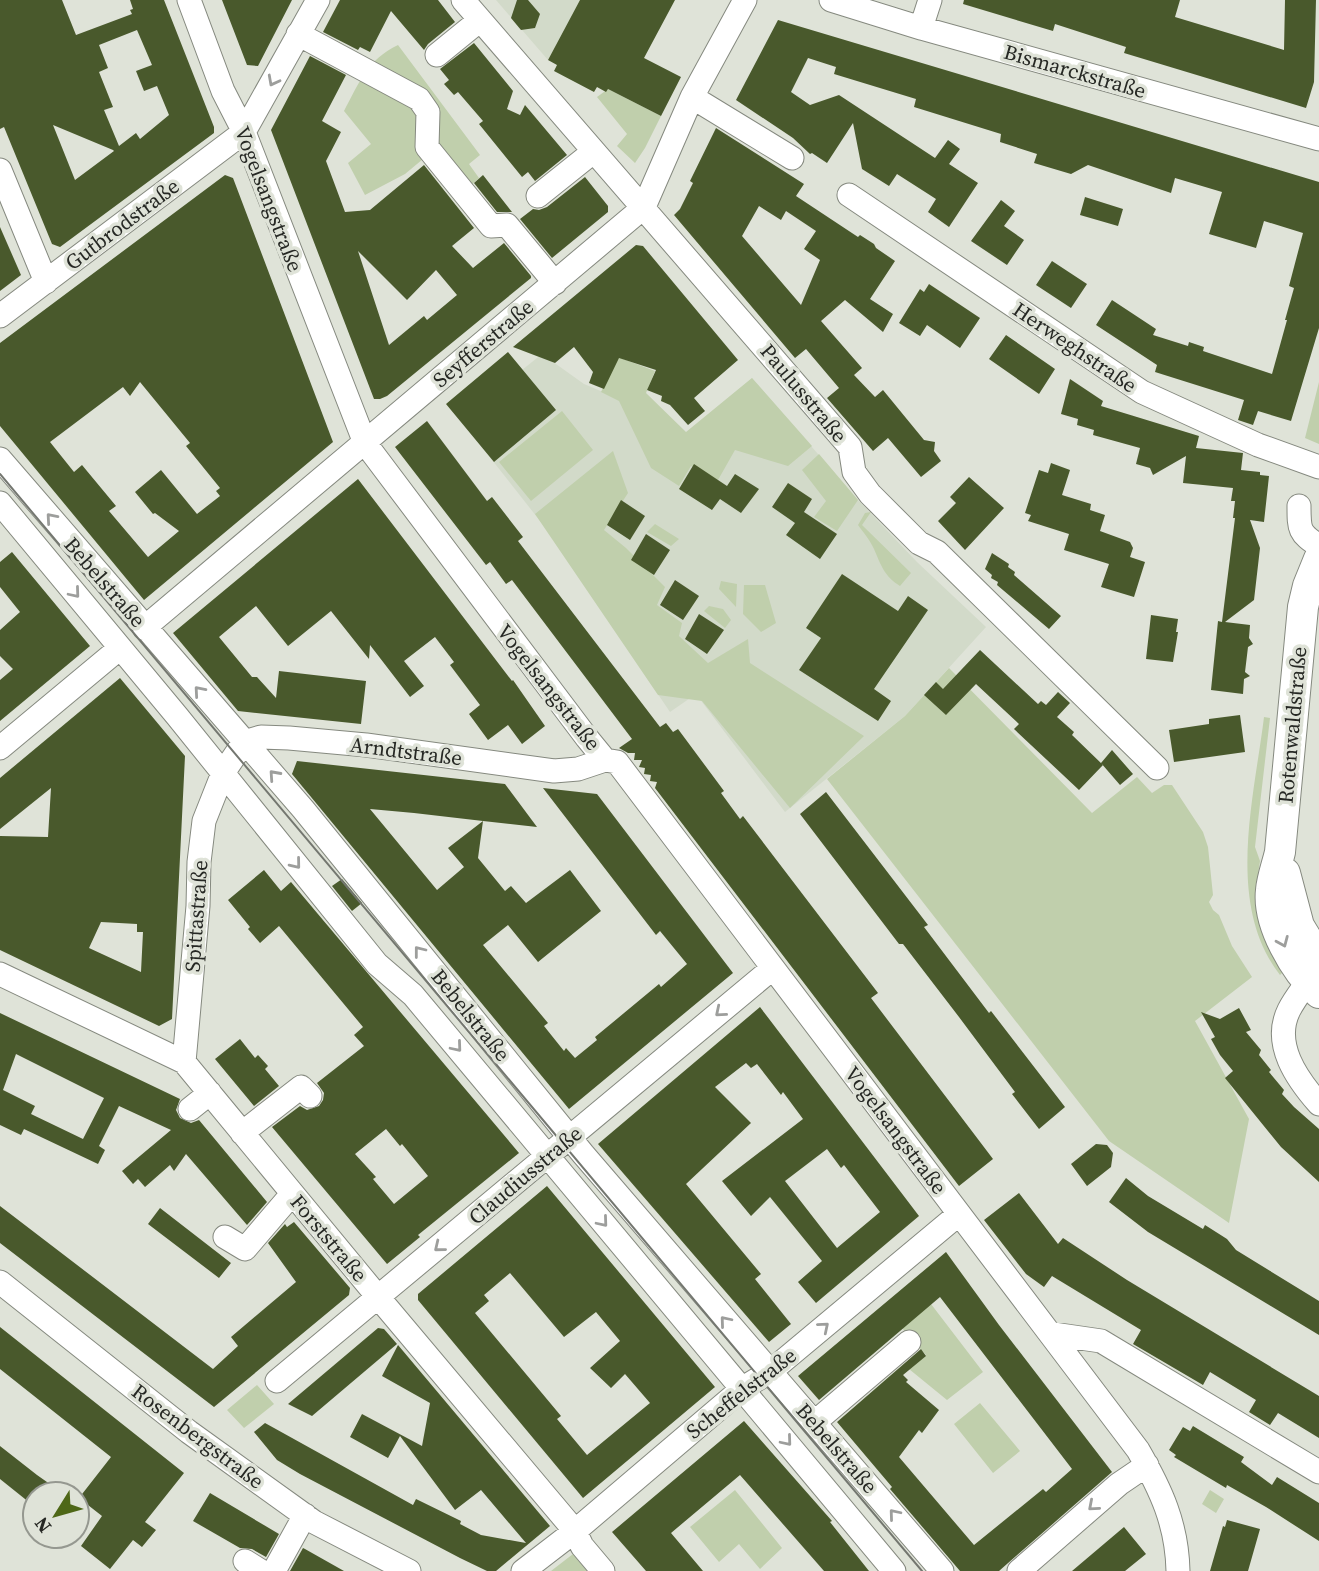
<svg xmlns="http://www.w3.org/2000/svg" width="1319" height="1571" font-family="'Source Serif 4',serif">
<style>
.built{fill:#d2dac9}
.green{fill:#c0cfac}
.building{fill:#49592c;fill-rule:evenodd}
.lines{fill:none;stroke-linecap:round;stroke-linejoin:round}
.minor-casing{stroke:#85897f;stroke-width:25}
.major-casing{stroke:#85897f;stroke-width:32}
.minor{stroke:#fff;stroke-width:23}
.major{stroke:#fff;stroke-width:30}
.tram{stroke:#747770;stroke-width:2}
.oneway{stroke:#9d9e9c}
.labels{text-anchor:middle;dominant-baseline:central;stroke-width:7;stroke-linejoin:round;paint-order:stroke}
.street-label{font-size:21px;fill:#262824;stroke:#dfe3d8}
</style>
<rect width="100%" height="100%" fill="#dfe3d8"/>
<path class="built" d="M496,0H580L548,60Z
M507,353L522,370L542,354L584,384L622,400L663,452L752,378L857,499L917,562L986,627L905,716L785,812L696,694L670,712L548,531L447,403Z"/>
<path class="green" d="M398,45L480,155L469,164L479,178L469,187L423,159L405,174L365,195L348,163L371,144L344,111C359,83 368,59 398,45Z
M608,89L661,116L645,148L635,163L617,146L627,134L597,97Z
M618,357L655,371L646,393L686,432L752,378L812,446L788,466L735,450L718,480L691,466L679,486L651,468L619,401L601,392Z
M1319,382V444L1305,438Z
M562,411L593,450L531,501L499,462Z
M613,451L628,493L604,530L626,548L665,587L657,605L682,623L679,636L708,663L748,639L750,663L864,736L790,808L702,701L658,695L535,514Z
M819,454L858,500L837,531L814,517L826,501L802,470Z
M871,512L862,525L911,573L900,586C884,576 881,565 874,549C870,540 863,532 858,525L865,513Z
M655,524L679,539L671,546L647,532Z
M721,581L737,584L736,607L719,589Z
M744,585H765L776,623L761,632L743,614Z
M709,606L723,609L731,620L725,628L704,611Z
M949,668L1092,813L1137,777L1152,793L1164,785H1172L1203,832L1208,847L1213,895L1209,902L1213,910L1219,915L1232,946L1252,977L1195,1021L1249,1119L1229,1223L1109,1141L827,779L905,716Z
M1264,717L1270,718L1255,847L1260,861L1257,881L1259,904L1283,972L1280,975C1225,904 1254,799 1264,717Z
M931,1304L983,1372L947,1400L909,1369L926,1355L902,1328Z
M257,1385L274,1404L244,1428L227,1410Z
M980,1403L1020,1451L993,1473L954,1424Z
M735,1490L782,1548L760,1569L739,1544L719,1562L690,1527Z
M1210,1490L1224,1499L1216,1513L1202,1504Z
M573,1554L587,1571H551Z"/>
<path class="building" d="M0,0H62L76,35L132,14L130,10L133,9L130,0H164L214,127V133L60,247L52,244L4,127L0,129ZM137,30L152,65L136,71L144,91L157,86L169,115L140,139L136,133L119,146L104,110L113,107L99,72L108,68L99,45ZM53,125L113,150L114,151L75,180Z
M222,0H292L258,66L247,65Z
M340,0H438L455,22L428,44L424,50L391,11L370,52L360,47L358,50L323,32Z
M517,0H528L540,14L535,28L521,30L511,18Z
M580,0H675L644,58L681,77L661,116L608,89L606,92L597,87L594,92L554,71L557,65L548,60Z
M964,0H1180L1175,17L1284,50L1285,0H1316L1314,82L1306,108L1124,53L1126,47L1055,24L1053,31L963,4Z
M778,20L1319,182V328L1291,421L1258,411L1253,425L1238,420L1244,400L1155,372L1157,365L1096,325L1112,300L1156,329L1153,335L1188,346L1189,342L1204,347L1203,351L1272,374L1287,320H1285L1294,288L1289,286L1303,233L1264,221L1256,248L1209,234L1222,192L1175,178L1171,193L1088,165L1071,174L1034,163L1037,154L1000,142L1001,134L914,107L916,99L834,74L836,67L808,58L791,92L810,105L839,95L935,158L948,140L960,149L949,164L978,183L949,227L928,212L936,199L897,174L889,186L862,169L853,123L827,163L812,153L810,154L793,138L736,100Z
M474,43L513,91L507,109L520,115L525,105L567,155L535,181L528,172L522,177L479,124L483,121L458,92L454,95L444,84L449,80L440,69Z
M310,56L346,75L322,121L341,132L326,161L345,212L370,210L424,165L474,228L452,246L473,268L504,243L531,276V278L387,396L380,399H374L271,130ZM358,251L407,300L436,270L457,295L427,320L424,316L389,345Z
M716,128L804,184L796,196L858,237L860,235L874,244L876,248L895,261L870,299L893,314L883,332L845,300L821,321L862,368L854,375L875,397L883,390L924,440L935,442L934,451L941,461L921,477L888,438L873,451L827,398L839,388L806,349L795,358L674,215L680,209L693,183L690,181ZM759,206L781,220L786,211L816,231L804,249L820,260L801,305L742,236Z
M225,175L233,178L333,442L144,600L0,426V343ZM140,382L190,443L186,446L220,488L216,491L220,496L197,514L161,470L135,492L153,514L155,513L179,531L148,557L109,511L116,506L82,465L74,472L50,442L123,387L130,396Z
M483,175L512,212H497L474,183Z
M585,177L608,206V212L552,258L520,219L533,209L539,210L547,207Z
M1085,197L1123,209L1118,226L1080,215Z
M1001,200L1015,211L1004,226L1024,240L1007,265L971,241Z
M0,227L21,275L0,291Z
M636,245L643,246L738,360L694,398L705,411L688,425L670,405L661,401L662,396L647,390L656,370L619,358L604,389L589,383L593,372L574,347L555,363L513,347Z
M1052,261L1087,284L1071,308L1036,285Z
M929,284L980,318L960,348L927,325L920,336L899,323L920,289L924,292Z
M1006,335L1055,369L1039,394L989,359Z
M508,352L556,410L494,462L446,404Z
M1070,379L1103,401L1101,406L1199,436L1196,448L1243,453L1241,470L1260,472V475L1269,476L1264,522L1250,520L1260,548L1254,600L1225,622L1250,625L1249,638L1253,644L1248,647L1245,672L1250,676L1244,679L1243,694L1211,690L1218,621L1222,622L1235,518H1233L1235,501H1231L1233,488L1183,483L1186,456L1153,475L1150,468L1136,464L1140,448L1093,435L1094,430L1077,425L1078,419L1061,414Z
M427,421L487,501L492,497L523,537L518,541L660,727L666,723L673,732L678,729L724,791L721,793L740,819L743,816L878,993L871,998L993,1159L959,1186L655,788L657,782L650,781L651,775L644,774L645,768L639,767L642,760H634L635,753H628L619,748L632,739L512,580L506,584L490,562L486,565L395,447Z
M1051,463L1070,470L1062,495L1091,504L1090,510L1105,515L1100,531L1130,542L1133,548L1130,557L1145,562L1134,597L1101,587L1109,564L1064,550L1069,534L1028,521L1031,515L1025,513L1039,470L1048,473Z
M694,464L727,486L735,474L759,489L741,513L720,499L712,510L679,489Z
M969,477L1004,508L965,550L938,521L956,503L950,497Z
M358,479L512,681L513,680L545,726L522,744L508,725L488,740L469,714L480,705L450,665L454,662L435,637L404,661L424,686L410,697L370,645L369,659L331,611L288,646L256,606L219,637L252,677H257L276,698L279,671L366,681L361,724L238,711L173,633Z
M788,483L812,499L804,512L837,534L820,559L786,535L795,523L772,507Z
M621,500L645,516L630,540L607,525Z
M646,534L670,550L654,575L631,560Z
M12,552L90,646L0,721V680L13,669L0,656V630L20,612L0,587V562Z
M992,553L1009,564L1008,567L1015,572L1014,575L1061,616L1049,629L997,585L998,582L991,578L992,575L985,569Z
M842,574L898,611L908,596L928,610L874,689L891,701L878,721L799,670L821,638L806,628Z
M675,580L699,596L683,620L660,605Z
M699,614L724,630L707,654L685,639Z
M1151,615L1178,619L1176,632H1178L1173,662L1146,659Z
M980,650L1038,704L1041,701L1046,705L1058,692L1070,703L1057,717L1074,732L1072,735L1103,765L1079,790L1014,729L1019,724L976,684L946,715L924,695L936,682L943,689Z
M120,678L185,756L172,1019L159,1026L0,950V836L48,837L51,788L0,829V778ZM101,922L137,924V932H143L141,972L89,948Z
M1240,715L1245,752L1174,762L1169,730L1209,724V719Z
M1112,750L1133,774L1120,785L1101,763Z
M297,761L505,784L537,827L483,821L478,858L505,891L511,886L526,903L570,870L601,911L538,962L508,925L483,945L548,1023L544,1026L564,1051L566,1048L575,1058L597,1040L595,1037L612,1023L659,984L661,987L687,964L660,931L656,935L543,788L597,794L733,973L569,1109L292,774ZM370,809L414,813L483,821L448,848L464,867L437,890Z
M826,792L928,925L924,927L989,1013L991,1011L1065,1107L1039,1129L1012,1094L1015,1092L959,1017L903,944H899L800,814Z
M264,870L281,891L291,882L519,1153L418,1235L420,1237L387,1264L272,1127L300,1106L307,1110L319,1106L323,1100L324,1093L317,1083L364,1046L354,1035L363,1027L279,926L260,943L248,929L250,927L228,900ZM386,1129L400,1146L402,1144L428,1176L394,1204L373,1179L376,1177L355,1154Z
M342,879L362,903L352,911L332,886Z
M760,1007L919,1216L816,1303L798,1282L822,1261L770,1197L751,1216L722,1181L803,1119L783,1092L781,1095L757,1064L751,1068L746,1063L715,1087L751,1123L686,1184L761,1274L755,1279L791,1324L769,1342L598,1144ZM827,1149L841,1168L844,1165L880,1212L837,1248L785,1181Z
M1239,1008L1251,1030L1246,1032L1261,1050L1259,1055L1271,1070L1269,1072L1284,1090L1282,1094L1294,1107L1319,1129V1182L1281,1147L1225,1078L1233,1071L1220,1055L1211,1039L1215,1037L1201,1012L1220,1019Z
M0,1013L180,1099L176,1110L180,1118L191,1123L199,1120L267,1202L247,1225L186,1154L174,1171L170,1165L145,1187L138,1179L133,1184L122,1171L171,1130L119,1106L99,1146L105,1150L98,1164L24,1129L21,1135L0,1125ZM16,1054L104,1098L83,1139L31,1114L35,1106L3,1090Z
M240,1039L255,1058L258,1055L268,1066L265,1069L279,1086L254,1106L215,1059Z
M1096,1144L1107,1145L1113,1153L1111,1167L1087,1186L1071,1164Z
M1126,1178L1148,1196L1203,1229L1205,1225L1227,1239L1236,1250L1319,1301V1335L1148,1232L1109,1202Z
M547,1186L715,1387L583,1498L418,1300V1294ZM510,1273L564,1337L596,1312L620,1341L590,1368L611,1388L625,1374L650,1403L587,1455L557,1419L561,1416L475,1313L489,1301L484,1295Z
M1019,1193L1058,1244L1063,1238L1127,1280L1319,1396V1438L1278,1413L1270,1425L1249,1412L1256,1400L1210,1372L1203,1385L1133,1344L1141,1330L1052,1276L1044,1287L1026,1274L984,1220Z
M0,1206L213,1369L238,1346L231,1337L296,1282L268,1243L285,1224L287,1227L294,1222L350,1288L349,1295L214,1407L0,1243Z
M160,1208L231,1263L219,1278L148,1224Z
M946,1252L999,1325L1112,1472L999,1571H960L890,1489L892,1487L837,1422L921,1349L926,1356L903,1375L908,1380L906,1382L939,1410L922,1433L919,1430L899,1457L974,1545L1043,1489L1046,1492L1072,1469L940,1297L819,1400L798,1376Z
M0,1327L184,1473L145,1522L156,1530L142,1547L133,1540L110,1569L81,1546L102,1516L79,1498L111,1457L0,1369Z
M378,1328L384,1329L397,1344L312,1416L288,1404Z
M398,1345L550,1526L496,1571H487L460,1558L300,1474L277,1460L254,1432L265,1423L413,1505L416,1499L461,1521L460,1524L481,1535L526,1543L481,1490L455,1510L400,1436L388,1458L350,1437L362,1414L422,1446L430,1403L382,1376Z
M744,1421L832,1521L830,1522L869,1571H824L740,1475L671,1533L703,1571H646L612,1532Z
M1193,1426L1244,1457L1241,1462L1272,1485L1277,1477L1319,1503V1541L1266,1507L1227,1485L1226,1488L1174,1457L1176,1455L1169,1450L1183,1427L1190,1431Z
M0,1446L37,1475L64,1494H35V1507L0,1479Z
M210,1493L279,1534L266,1557L252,1549L240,1548L193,1521Z
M1227,1520L1260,1529L1248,1571H1210L1223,1526L1225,1527Z
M1124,1527L1146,1554L1125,1571H1072Z
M303,1548L305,1549L344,1571H290Z"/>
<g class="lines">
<g class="minor-casing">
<path id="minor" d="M189,0L223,91L244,132L365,443L587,738L605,760L617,762L1138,1450C1161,1490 1177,1524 1178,1571
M463,0L850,447L854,472L870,494L919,543L937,552L1157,768
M831,0L921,28L1319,139
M921,28L930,0
M298,34L419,99L428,112L427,147L491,226L507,225L555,283
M437,55L480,20
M692,97L792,158
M0,170L46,282
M849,195L1142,392L1258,445L1319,467
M538,196L593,152
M0,316L244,132L318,0
M0,459L303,809L583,1154L942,1571
M0,503L177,716L377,964L413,995L894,1571
M1299,506C1299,530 1299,533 1319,546
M144,628L644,207L692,97L745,0
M0,748L120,648
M1316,969C1308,983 1296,996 1289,1010C1272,1044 1297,1079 1319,1104
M0,974L184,1062L378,1297L575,1531L582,1546L603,1571
M184,1062L198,906L199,862L204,821L223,773L244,742L261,737L289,738L366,745L554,771L578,769L605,760
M190,1109L210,1093
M242,1133L301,1087L310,1096
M225,1237L245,1249L292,1194
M0,1282L189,1432L314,1522L409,1571
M1053,1334L1101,1341L1319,1472
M277,1381L773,968
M815,1422L909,1342
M245,1561L261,1571
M274,1571L305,1515
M523,1571L575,1531L743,1388L771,1371L959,1214
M1019,1571L1119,1484L1147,1465"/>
</g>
<g class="major-casing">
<path id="major" d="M1319,559L1308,586L1303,607L1280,852C1277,865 1272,878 1271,890C1267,924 1295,971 1319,993
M1285,873L1299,926L1319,959"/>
</g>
<use href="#minor" class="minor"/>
<use href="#major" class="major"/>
<path class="tram" d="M0,474L922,1571"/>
</g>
<defs><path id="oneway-chevron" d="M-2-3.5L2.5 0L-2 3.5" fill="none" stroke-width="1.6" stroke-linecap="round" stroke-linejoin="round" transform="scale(1.75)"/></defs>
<g class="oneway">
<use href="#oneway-chevron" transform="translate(273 81) rotate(118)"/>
<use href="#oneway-chevron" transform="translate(51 518) rotate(-131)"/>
<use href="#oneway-chevron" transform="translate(75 593) rotate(50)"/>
<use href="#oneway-chevron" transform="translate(199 691) rotate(-131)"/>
<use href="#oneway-chevron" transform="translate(274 775) rotate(-132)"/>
<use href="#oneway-chevron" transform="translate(296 864) rotate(51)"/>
<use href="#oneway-chevron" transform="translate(1283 942) rotate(67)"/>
<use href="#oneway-chevron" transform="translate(419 951) rotate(-128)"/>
<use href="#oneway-chevron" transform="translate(720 1012) rotate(140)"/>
<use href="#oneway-chevron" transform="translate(457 1047) rotate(50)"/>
<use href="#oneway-chevron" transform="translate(603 1222) rotate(50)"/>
<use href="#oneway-chevron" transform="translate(439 1247) rotate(141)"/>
<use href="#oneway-chevron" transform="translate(725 1321) rotate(-130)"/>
<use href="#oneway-chevron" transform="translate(824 1327) rotate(-40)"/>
<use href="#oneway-chevron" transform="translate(787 1441) rotate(50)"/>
<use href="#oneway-chevron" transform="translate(1093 1506) rotate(139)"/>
<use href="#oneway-chevron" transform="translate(894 1514) rotate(-130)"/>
</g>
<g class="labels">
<g class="street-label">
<text transform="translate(1075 71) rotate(16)">Bismarckstraße</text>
<text transform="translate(269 199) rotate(69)">Vogelsangstraße</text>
<text transform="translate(122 224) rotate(-37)">Gutbrodstraße</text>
<text transform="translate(483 343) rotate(-40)">Seyfferstraße</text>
<text transform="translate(1075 347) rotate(34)">Herweghstraße</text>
<text transform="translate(804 393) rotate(50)">Paulusstraße</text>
<text transform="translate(105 582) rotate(49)">Bebelstraße</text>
<text transform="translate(549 687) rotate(52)">Vogelsangstraße</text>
<text transform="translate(1292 725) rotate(-85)">Rotenwaldstraße</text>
<text transform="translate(406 751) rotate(7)">Arndtstraße</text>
<text transform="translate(196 916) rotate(-86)">Spittastraße</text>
<text transform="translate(471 1015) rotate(51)">Bebelstraße</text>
<text transform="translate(896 1130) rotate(53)">Vogelsangstraße</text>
<text transform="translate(525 1175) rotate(-40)">Claudiusstraße</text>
<text transform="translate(329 1238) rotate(50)">Forststraße</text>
<text transform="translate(741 1393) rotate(-38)">Scheffelstraße</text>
<text transform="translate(198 1436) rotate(37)">Rosenbergstraße</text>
<text transform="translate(837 1448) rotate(49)">Bebelstraße</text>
</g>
</g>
<g transform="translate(56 1515) rotate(233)"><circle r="33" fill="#dfe3d8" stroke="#959890" stroke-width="2"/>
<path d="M0-5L12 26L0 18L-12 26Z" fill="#4e6717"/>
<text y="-10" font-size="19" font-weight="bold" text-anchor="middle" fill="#262824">N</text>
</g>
</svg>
